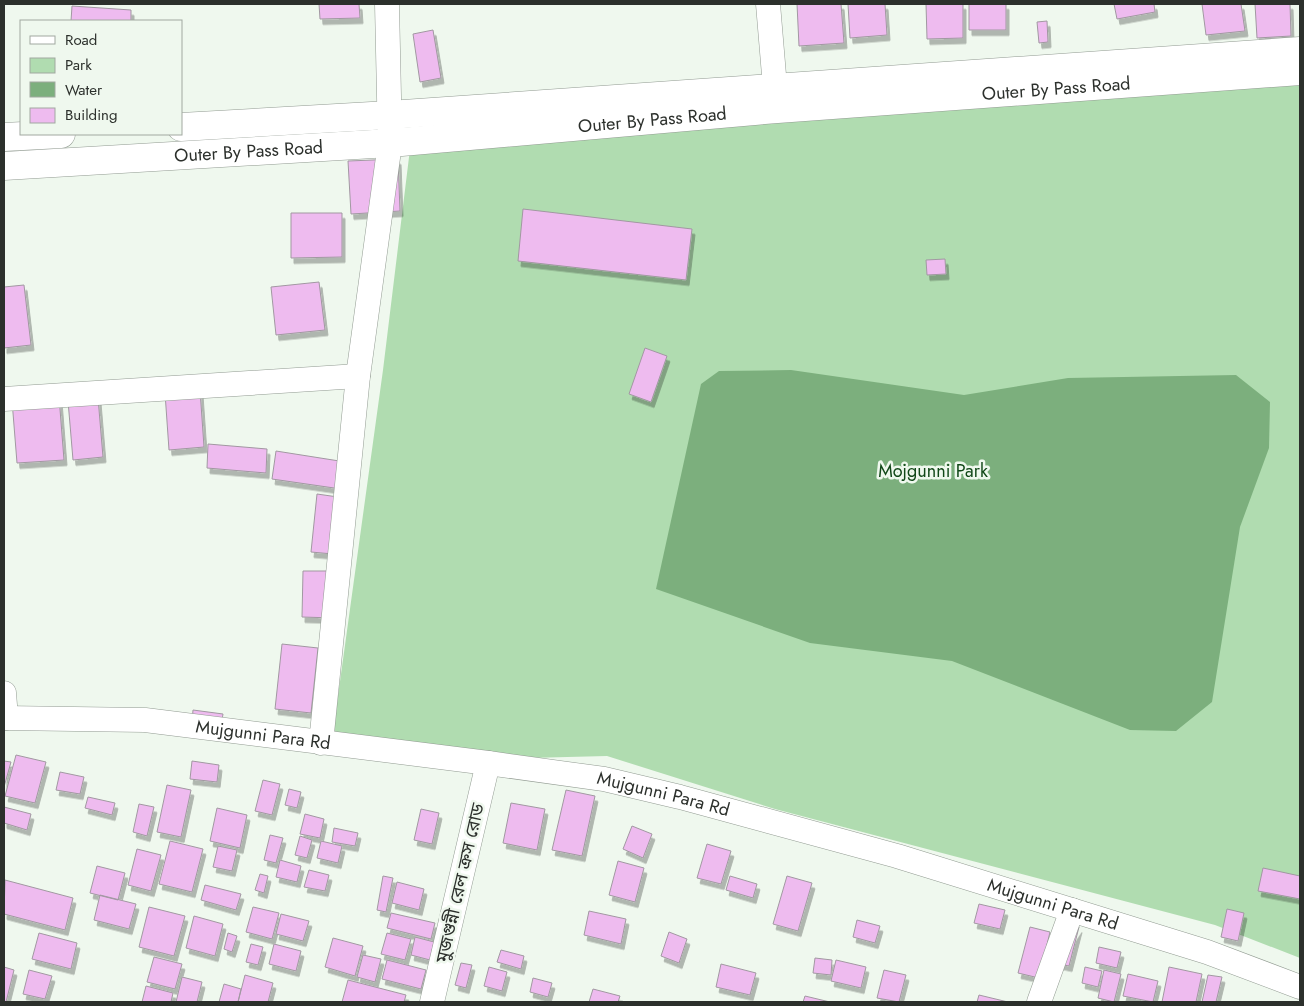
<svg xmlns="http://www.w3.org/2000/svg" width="1304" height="1006" font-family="Jost,'Noto Sans Bengali',sans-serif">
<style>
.green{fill:#b0dcb0}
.water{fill:#7caf7d}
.building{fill:#eebbef;stroke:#a198a1;filter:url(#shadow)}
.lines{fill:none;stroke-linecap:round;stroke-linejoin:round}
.minor-casing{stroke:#929b92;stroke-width:25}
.major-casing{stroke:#929b92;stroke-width:29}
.minor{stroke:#fff;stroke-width:24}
.major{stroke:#fff;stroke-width:28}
.labels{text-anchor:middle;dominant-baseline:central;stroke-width:5;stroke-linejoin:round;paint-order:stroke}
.street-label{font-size:18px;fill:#2c302c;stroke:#eff8ee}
.park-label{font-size:18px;fill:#114818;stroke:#eff8ee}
</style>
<defs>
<filter id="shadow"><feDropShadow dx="3" dy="5.5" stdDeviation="0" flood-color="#0004"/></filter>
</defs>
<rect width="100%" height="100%" fill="#eff8ee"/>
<path class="green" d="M1300,77V958L1215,925L775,809L607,756L490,759L333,732L383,370L410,149Z"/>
<path class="water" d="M791,370L964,395L1068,378L1236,375L1270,402L1269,448L1240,527L1212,702L1176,731L1130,730L952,661L810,643L656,589L701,384L719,371Z"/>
<path class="building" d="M319,4H359L360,18L320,19Z
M797,4H841L844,43L799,46Z
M848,4H885L887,35L850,38Z
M926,4H963V38L927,39Z
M969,4H1006V30H969Z
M1114,4H1154L1155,12L1117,19Z
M1202,4H1241L1245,31L1206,35Z
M1255,4H1290L1291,36L1257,38Z
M72,6L131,10V21H71Z
M1047,21L1048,42L1039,43L1037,22Z
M433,30L441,78L420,82L413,34Z
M398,159L400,211L351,214L348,161Z
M523,209L692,229L686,280L518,261Z
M291,213H342V257L291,258Z
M945,259L946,274L927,275L926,260Z
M319,282L325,330L276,335L271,287Z
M24,285L31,345L4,348V287Z
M645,348L667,356L651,402L629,394Z
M58,384L64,460L17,463L11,388Z
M97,386L103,457L73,460L67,389Z
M200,390L204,447L169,450L165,393Z
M208,444L267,449L266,473L207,468Z
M276,451L352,463L348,490L272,479Z
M317,494L338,497L333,554L311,552Z
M303,571H335L334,618L302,617Z
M282,644L318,648L311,713L275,709Z
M193,710L223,714L221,726L192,722Z
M16,755L46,762L35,803L5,796Z
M4,761L11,762L4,787Z
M192,761L219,765L217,782L190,779Z
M60,772L84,777L80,794L56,790Z
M263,780L280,784L272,815L255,811Z
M167,785L191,790L181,837L157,832Z
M289,789L301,792L297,808L285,805Z
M566,790L595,796L582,856L552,850Z
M88,797L115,803L112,815L85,808Z
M511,803L545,809L537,850L503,843Z
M139,804L154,807L147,836L133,832Z
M4,807L31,814L27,830L4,823Z
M217,808L247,815L240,848L210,841Z
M421,809L439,813L432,844L414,840Z
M305,814L324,819L320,838L300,834Z
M632,826L652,834L643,858L623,849Z
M334,828L358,833L355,846L332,842Z
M270,835L283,838L276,863L264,860Z
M300,836L312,840L307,858L295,855Z
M170,841L203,849L192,892L159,884Z
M321,841L342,846L338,863L317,858Z
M707,844L731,851L721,884L697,878Z
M218,846L237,850L232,871L213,867Z
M137,849L161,855L151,891L128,885Z
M280,860L301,866L297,882L276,877Z
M618,861L644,868L635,902L609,895Z
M97,866L125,873L118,900L90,893Z
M1263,868L1300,876V899L1258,891Z
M309,870L329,875L325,891L304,887Z
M260,874L268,876L264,893L255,890Z
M383,876L393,878L386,912L377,910Z
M730,876L757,884L753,898L726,890Z
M787,876L812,883L798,931L773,924Z
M5,880L73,898L65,930L4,914Z
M397,882L424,889L419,910L392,903Z
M205,885L241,894L236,910L201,900Z
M100,895L136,904L129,929L94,920Z
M979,904L1005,910L1000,929L974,923Z
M149,907L185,916L174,956L139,947Z
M253,907L279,913L272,939L246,932Z
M1227,909L1244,913L1238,941L1221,937Z
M589,911L626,919L621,944L584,935Z
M391,913L435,923L431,939L387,928Z
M281,914L309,921L303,941L276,934Z
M194,916L223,924L215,956L186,948Z
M857,920L880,926L875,943L853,937Z
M1030,927L1050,932L1039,978L1018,973Z
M1079,927L1069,966L1055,963Z
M669,932L687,939L679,963L661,956Z
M39,933L77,943L71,969L32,959Z
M228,933L237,936L232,952L224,949Z
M387,933L411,939L405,960L381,954Z
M415,937L434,942L430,960L411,955Z
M333,938L363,946L355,976L325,967Z
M251,944L263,947L258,965L246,962Z
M274,944L301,951L296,971L269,964Z
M1099,947L1121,952L1117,968L1096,963Z
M501,950L524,956L521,969L497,962Z
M363,955L381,959L375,982L357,977Z
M154,957L182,964L175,989L147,982Z
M815,958L832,960L831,975L813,973Z
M387,960L426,970L421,989L382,979Z
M836,960L866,967L861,988L831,981Z
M461,963L472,965L466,988L455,985Z
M721,964L756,973L750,995L716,987Z
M4,967L14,970L6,1002H4Z
M489,967L507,972L502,991L484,986Z
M1085,967L1102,971L1098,987L1082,983Z
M1169,967L1202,974L1196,1002H1162Z
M29,970L52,976L45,999L23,994Z
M884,970L906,975L899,1002L877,998Z
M1104,970L1121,974L1114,1002L1098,998Z
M1128,974L1158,981L1153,1002L1123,996Z
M245,975L273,983L268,1002H238Z
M1208,975L1222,977L1216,1002H1202Z
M182,977L202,982L197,1002H176Z
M533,978L552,983L548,997L530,992Z
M348,980L406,995L404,1002H342Z
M224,984L241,989L238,1002H219Z
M146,986L173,993L171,1002H142Z
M593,989L620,996L618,1002H589Z
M979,995L1008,1002H977Z
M805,996L830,1002H803Z"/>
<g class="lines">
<g class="minor-casing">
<g id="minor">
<path d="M768,4L775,87"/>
<path d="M4,399L358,376"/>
<path d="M4,693L6,718"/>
<path id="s1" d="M4,718L145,720L488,763L604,779L680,797L897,856L1207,952L1300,987"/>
<path d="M321,743L358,376L390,143L387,4"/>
<path d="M432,1002L488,763"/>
<path d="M1039,1002L1072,910"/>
</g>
</g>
<g class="major-casing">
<g id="major">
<path d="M181,127L389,115L1300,51"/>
<path d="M4,137L61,134"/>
<path id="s2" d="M4,166L390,143L777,109L1300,71"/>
</g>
</g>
<use href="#minor" class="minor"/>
<use href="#major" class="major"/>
</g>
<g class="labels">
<g class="street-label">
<text stroke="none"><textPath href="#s2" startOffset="1055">Outer By Pass Road</textPath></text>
<text stroke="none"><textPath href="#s2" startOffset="650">Outer By Pass Road</textPath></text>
<text stroke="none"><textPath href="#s2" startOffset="245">Outer By Pass Road</textPath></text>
<text stroke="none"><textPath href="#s1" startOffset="260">Mujgunni Para Rd</textPath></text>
<text stroke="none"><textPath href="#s1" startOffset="665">Mujgunni Para Rd</textPath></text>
<text transform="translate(460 883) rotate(-77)">মুজগুন্নী রেল ক্রস রোড</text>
<text stroke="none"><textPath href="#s1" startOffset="1070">Mujgunni Para Rd</textPath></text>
</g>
<g class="park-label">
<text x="933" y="471">Mojgunni Park</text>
</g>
</g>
<rect width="1304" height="1006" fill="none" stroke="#2c302c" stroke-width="10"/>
<rect x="20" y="20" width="162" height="115" fill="#eff8ee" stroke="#a1a8a0"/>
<rect x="30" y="36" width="25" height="8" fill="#ffffff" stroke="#a1a8a0"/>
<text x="65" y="45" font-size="15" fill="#2c302c">Road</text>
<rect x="30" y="58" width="25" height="15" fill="#b0dcb0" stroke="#a1a8a0"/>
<text x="65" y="70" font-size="15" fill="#2c302c">Park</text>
<rect x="30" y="82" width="25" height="15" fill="#7caf7d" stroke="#a1a8a0"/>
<text x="65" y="95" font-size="15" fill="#2c302c">Water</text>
<rect x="30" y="108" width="25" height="15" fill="#eebbef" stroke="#a1a8a0"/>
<text x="65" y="120" font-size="15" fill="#2c302c">Building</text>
</svg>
